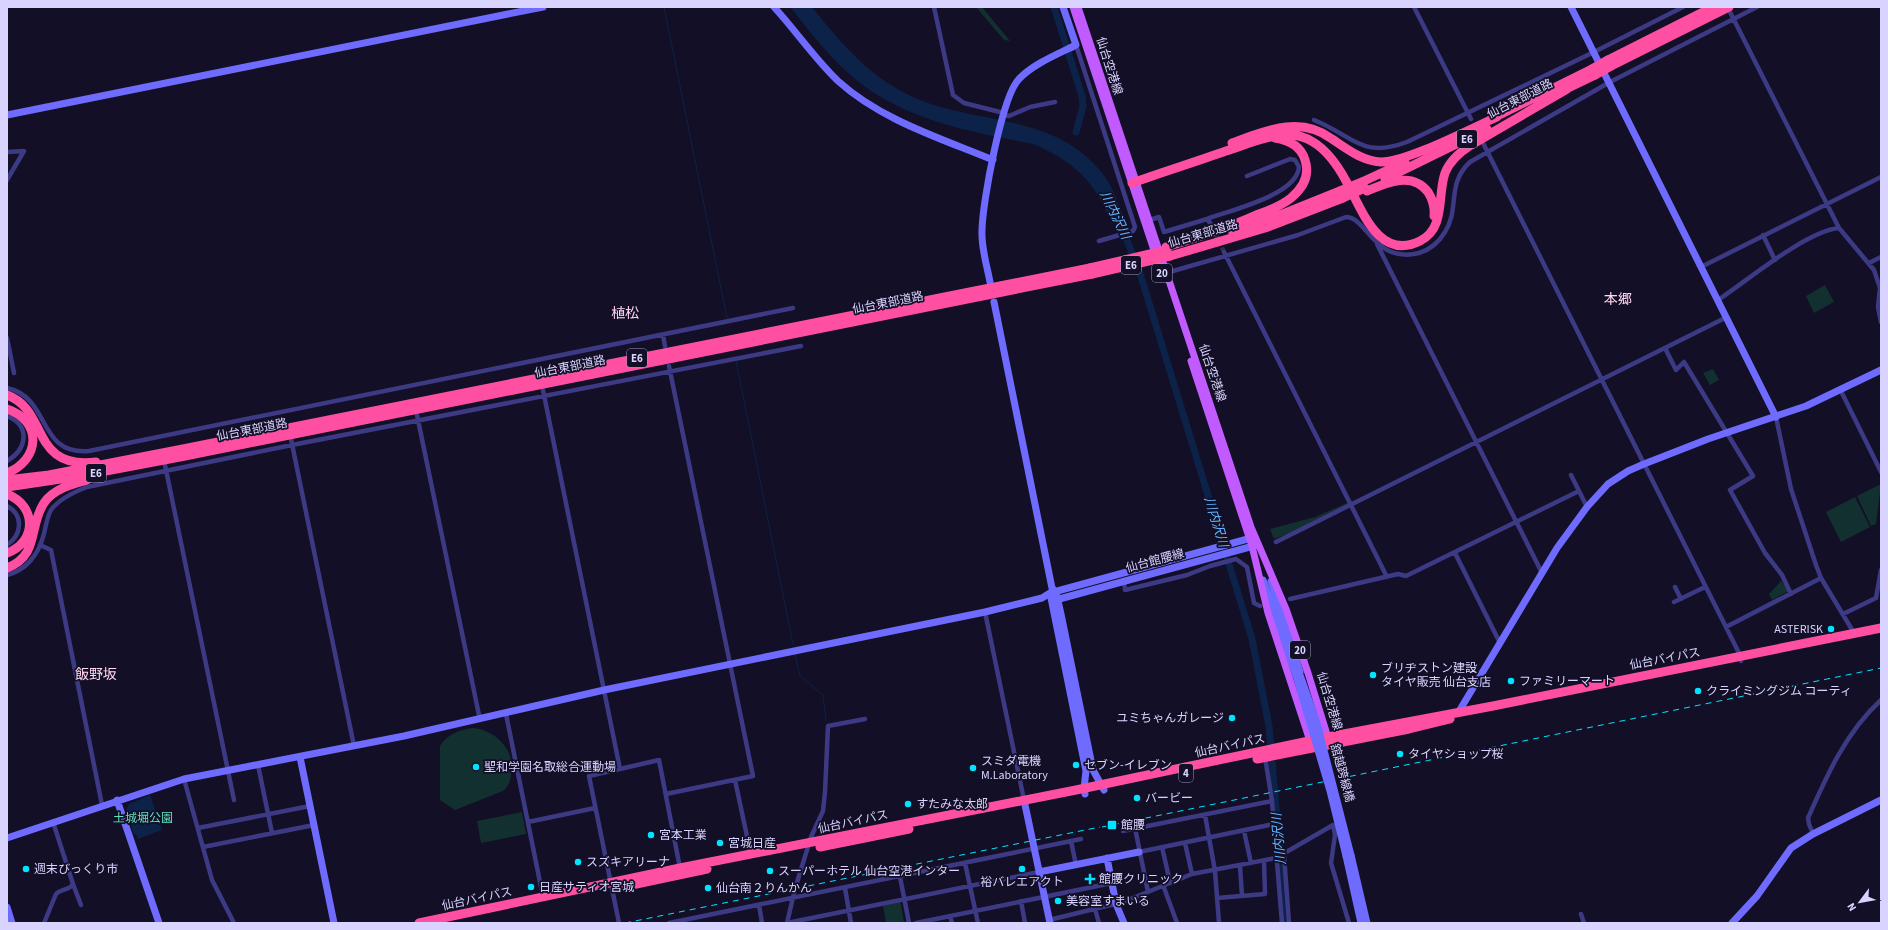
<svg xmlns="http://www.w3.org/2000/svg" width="1888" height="930" font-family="'Source Sans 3','Noto Sans JP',sans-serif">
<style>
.green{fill:#12302f}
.water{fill:#0c2248}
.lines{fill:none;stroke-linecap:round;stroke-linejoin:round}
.stream{stroke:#0c2248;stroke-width:1}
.river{stroke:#0c2248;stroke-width:7}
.street-tunnel{stroke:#312d47;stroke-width:4.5;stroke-dasharray:4.5 2;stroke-linecap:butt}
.street{stroke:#3d3a85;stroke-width:4.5}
.secondary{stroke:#6f6bff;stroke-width:7}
.primary{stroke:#c25bff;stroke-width:7}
.highway{stroke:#ff4fa3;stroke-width:9}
.rail{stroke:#00e5ff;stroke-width:1;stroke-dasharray:6 5;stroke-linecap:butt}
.secondary-bridge{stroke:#6f6bff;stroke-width:7}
.highway-bridge{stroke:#ff4fa3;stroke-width:9}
.poi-dot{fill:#00e5ff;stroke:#130f26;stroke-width:1.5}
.labels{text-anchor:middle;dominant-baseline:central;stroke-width:3.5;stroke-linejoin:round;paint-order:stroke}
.shield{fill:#130f26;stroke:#9e99be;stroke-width:1}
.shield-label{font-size:11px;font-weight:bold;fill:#d9d4ff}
.street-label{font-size:12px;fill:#d9d4ff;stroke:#130f26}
.poi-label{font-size:12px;fill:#d9d4ff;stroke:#130f26;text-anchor:start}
.park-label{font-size:12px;fill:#5fe0c0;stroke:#130f26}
.water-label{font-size:13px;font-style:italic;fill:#62b6ff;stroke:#130f26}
.quarter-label{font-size:14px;fill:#ffd6f0;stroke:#130f26}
</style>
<rect width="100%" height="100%" fill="#130f26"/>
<path class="green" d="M976,7H982L1010,41L1004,40Z
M1825,285L1834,302L1814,313L1806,296Z
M1713,369L1719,380L1710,385L1703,373Z
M1881,484L1876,524L1871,526L1857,496Z
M1855,497L1870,527L1841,542L1826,512Z
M1347,503L1348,504L1293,532L1274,539L1270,529L1315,517Z
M1781,581L1788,590L1787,592L1772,600L1769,594Z
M474,728C497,731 516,751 511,775C510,782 508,787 503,791L455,810L440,800V746C447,734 461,729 474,728Z
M522,812L526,834L481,843L477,821Z
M899,902L901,904L904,923H886L883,906Z"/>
<path class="water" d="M790,7H812C841,43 869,77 913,97C978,126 1054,112 1103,174C1113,187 1119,205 1125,220L1116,222C1103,212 1106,208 1098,195C1082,170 1060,155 1033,144C967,131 897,119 846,71C825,52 808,29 790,7Z
M150,795L162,830L138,839L136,834L134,835L126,810L129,804Z"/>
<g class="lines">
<path class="stream" d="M664,7L727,318
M736,361L793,644
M795,654L800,676L823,695L826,721"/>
<path class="river" d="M1054,7L1082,96L1083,106L1076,132
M1116,213L1139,270L1252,639L1269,726L1286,923"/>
<path class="street-tunnel" d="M1211,224L1224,252"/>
<path class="street" d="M934,7L953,95L964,103L1004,113
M1414,7L1471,119
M1730,12L1839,228L1874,270L1880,288L1878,307L1881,322
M1076,45L1135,227L1133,231L1099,241
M1004,115L1009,116L1030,107L1055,102
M1314,120C1354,136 1361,159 1407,142L1594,52L1683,7
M1483,143L1739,653L1741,661
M7,152L24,151L7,180
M1150,220L1159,217L1164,232L1207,219
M1211,224L1207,219C1231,210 1297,195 1299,167L1295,160L1290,159L1247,176
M1763,235L1775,260
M1377,244L1542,573
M1224,252L1387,577
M1869,263L1881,257
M1701,267L1881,177
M1166,273L1298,235L1346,217C1367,217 1374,264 1419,253C1429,250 1439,242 1445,232C1460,209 1446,184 1470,162L1610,82L1757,7
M1718,300C1747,281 1806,231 1839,228
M663,335L665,346
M7,338L14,373
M1665,348L1676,370L1684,362L1753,476L1730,490L1765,553L1782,575L1791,594
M7,388C52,398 36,455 89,451L793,308
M1840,389L1881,472
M543,390L620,769
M417,415L480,720
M7,416C31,426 27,449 7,461
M1776,417L1791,489L1816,565L1821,578L1854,633
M291,439L354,746
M165,465L234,800
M1571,475L1579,491
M7,506C24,515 22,535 7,545
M1276,542L1727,317
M40,545L51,550L102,805
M1455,553L1500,643
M7,575C26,570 38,555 43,537C46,528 46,519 51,510C59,499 74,492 87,487L292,445L801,346
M1124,581L1125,590L1187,575L1210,566L1236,559L1247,567L1254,603L1260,606
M1675,587L1681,599
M1290,599L1398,574L1406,576L1579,491L1587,507
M1674,602L1705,587
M985,612L1024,800
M1843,614L1876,598L1881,570
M1726,627L1821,578
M506,714L543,897
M1265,757L1272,801L1282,923
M258,765L272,833
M184,779L212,880L234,923
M735,780L751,855
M666,794L753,776L669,366
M1205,815L1215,871L1219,923
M528,822L595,808
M198,828L310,806
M1135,828L1148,892
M1123,831L1272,801
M1244,831L1251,863
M1813,834L1809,824L1808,818C1827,775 1846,732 1881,700
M1071,841L1076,865
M1185,843L1192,874
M203,847L314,825
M1162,847L1170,882
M1139,852L1274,824
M1284,855L1289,923
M965,863L978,923
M1240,866L1242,896
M900,877L909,923
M73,884L81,905
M1163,885L1177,923
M845,888L851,923
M1217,898L1265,894L1264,861
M1021,901L1025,923
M759,905L762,923
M1095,909L1099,923
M1581,914L1584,923
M950,916L952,923
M1049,920L1123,902L1192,874L1276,858L1333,825L1335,835L1331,863L1349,923
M44,923L56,894C61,889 70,890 73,884L53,822
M619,923L589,776L659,760L680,868
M669,923L1081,839
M787,923L1039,872
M787,923L795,889L811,837L823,811L825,792L828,726L865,719
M916,923L1112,883"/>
<path class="secondary" d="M774,7C796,31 815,59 838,81C881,120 940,138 993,160
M1571,7L1776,417
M7,115L543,7
M990,282C987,266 981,247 982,231C982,204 1002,96 1019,79C1033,64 1058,54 1076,45L1063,7
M994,302L1052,588L1056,592L1061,614L1093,770L1104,790
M1263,580L1296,676
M1271,581L1300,672
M1051,598L1086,771L1084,788L1085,794
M1052,601L1257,545
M1458,713L1557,548L1587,507L1608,484L1628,471L1644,464L1708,439L1806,406L1881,370
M300,757L334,923
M117,800L159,923
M1024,800L1050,923
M7,838L184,779L404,736L604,690L985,612L1042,598L1050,593L1255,537
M1351,855L1367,923
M1346,856L1361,923
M1107,858L1116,904L1124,923
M1039,872L1139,852
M7,907L12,923
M1732,923L1757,896L1791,848L1813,834L1881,800"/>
<path class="primary" d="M1073,7L1162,274
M1078,7L1251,527L1286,609L1308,673L1329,741
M1191,361L1252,546L1268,613L1311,744"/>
<path class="highway" d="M1608,60L1713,7
M1611,66L1729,7
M1562,91L1595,75
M1491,119L1592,69
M1232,143C1265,131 1300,115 1332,139C1347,149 1362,161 1381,162C1407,162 1470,129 1497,117
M1385,179L1487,129
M1362,182L1405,162
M1132,183C1163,172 1195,162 1226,151C1245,145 1265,136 1284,135C1294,134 1305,137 1313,142C1328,151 1338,166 1346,181C1361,207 1378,262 1420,241C1446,228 1437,196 1445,173C1450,160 1460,152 1471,145L1567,89
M1367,191C1386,183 1412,171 1428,192C1433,200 1435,207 1434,216
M1232,231L1263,222L1340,191
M1166,247C1197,238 1227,228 1256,215C1268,211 1281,206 1291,198C1303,188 1310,175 1305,160C1301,146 1288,140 1275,138
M1170,256L1265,228L1343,198
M7,395C49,410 30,470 96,462
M7,409C43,421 40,460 7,473
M7,480L49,475L183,449L1090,268
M7,487L74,477L185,456L1092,274
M7,494C37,506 37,542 7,553
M7,568C40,555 28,527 44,503C53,489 72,484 87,480
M1257,759L1409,729L1450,719
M820,847L909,829
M622,887L707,869
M419,923L680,868L1076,790L1328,737L1493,706L1881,628"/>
<path class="rail" d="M1102,827L1881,668
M625,923L1100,827"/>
<path class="secondary-bridge" d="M1300,675L1317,723L1351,855
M1297,679L1330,791L1346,856"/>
<path class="highway-bridge" d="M1592,69L1608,60
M1595,75L1611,66
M1340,191L1362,182
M1343,198L1365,188
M1090,268L1167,250
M1092,274L1170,256"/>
</g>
<g class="poi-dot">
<circle cx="1831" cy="629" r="4"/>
<circle cx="1373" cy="675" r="4"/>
<circle cx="1511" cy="681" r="4"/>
<circle cx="1698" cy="691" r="4"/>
<circle cx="1232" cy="718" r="4"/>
<circle cx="1400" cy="754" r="4"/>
<circle cx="1076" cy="765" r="4"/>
<circle cx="476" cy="767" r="4"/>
<circle cx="973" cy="768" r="4"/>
<circle cx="1137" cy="798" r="4"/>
<circle cx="908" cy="804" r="4"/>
<rect x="1107" y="820" width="10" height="10" rx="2"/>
<circle cx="651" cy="835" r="4"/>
<circle cx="720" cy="843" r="4"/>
<circle cx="578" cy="862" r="4"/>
<circle cx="26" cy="869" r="4"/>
<circle cx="1022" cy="869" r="4"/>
<circle cx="770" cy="871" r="4"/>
<path d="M1088 873h4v4h4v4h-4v4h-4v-4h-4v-4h4z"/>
<circle cx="531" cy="887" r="4"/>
<circle cx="708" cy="888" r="4"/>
<circle cx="1058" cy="901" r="4"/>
</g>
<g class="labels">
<g class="shield">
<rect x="1457" y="130" width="20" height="18" rx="3"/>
<rect x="1121" y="256" width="20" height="18" rx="3"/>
<rect x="1152" y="264" width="20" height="18" rx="3"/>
<rect x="627" y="349" width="20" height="18" rx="3"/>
<rect x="86" y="464" width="20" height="18" rx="3"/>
<rect x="1290" y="641" width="20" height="18" rx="3"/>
<rect x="1179" y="764" width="14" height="18" rx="3"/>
</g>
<g class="shield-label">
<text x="1467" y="139">E6</text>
<text x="1131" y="265">E6</text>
<text x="1162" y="273">20</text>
<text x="637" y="358">E6</text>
<text x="96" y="473">E6</text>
<text x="1300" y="650">20</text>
<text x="1186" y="773">4</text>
</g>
<g class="street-label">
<text transform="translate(1109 66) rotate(72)">仙台空港線</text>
<text transform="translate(1520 99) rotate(-27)">仙台東部道路</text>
<text transform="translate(1203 234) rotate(-16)">仙台東部道路</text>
<text transform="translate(888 303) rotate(-11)">仙台東部道路</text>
<text transform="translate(570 367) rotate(-11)">仙台東部道路</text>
<text transform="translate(1212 373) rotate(71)">仙台空港線</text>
<text transform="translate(252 430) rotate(-11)">仙台東部道路</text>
<text transform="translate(1155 561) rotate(-15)">仙台館腰線</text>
<text transform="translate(1665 659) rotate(-11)">仙台バイパス</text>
<text transform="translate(1329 701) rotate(73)">仙台空港線</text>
<text transform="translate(1230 746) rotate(-12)">仙台バイパス</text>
<text transform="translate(1342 773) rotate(75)">舘越跨線橋</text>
<text transform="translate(853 822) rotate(-12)">仙台バイパス</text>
<text transform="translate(477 899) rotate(-12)">仙台バイパス</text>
</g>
<g class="poi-label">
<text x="1823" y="629" text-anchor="end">ASTERISK</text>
<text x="1381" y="668">ブリヂストン建設<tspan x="1381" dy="14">タイヤ販売 仙台支店</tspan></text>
<text x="1519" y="681">ファミリーマート</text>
<text x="1706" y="691">クライミングジム コーティ</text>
<text x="1224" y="718" text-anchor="end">ユミちゃんガレージ</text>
<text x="1408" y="754">タイヤショップ桜</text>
<text x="981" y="761">スミダ電機<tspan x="981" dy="14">M.Laboratory</tspan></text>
<text x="1084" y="765">セブン-イレブン</text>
<text x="484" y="767">聖和学園名取総合運動場</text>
<text x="1145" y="798">バービー</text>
<text x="916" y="804">すたみな太郎</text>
<text x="1121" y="825">館腰</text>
<text x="659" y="835">宮本工業</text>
<text x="728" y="843">宮城日産</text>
<text x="586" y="862">スズキアリーナ</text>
<text x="34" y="869">週末びっくり市</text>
<text x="778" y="871">スーパーホテル 仙台空港インター</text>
<text x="1099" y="879">館腰クリニック</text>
<text x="1022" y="882" text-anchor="middle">裕バレエアクト</text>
<text x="539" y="887">日産サティオ宮城</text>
<text x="716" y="888">仙台南２りんかん</text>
<text x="1066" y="901">美容室すまいる</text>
</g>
<g class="park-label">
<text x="143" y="818">土城堀公園</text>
</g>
<g class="water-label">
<text transform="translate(1115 215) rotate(64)">川内沢川</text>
<text transform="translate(1216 522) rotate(73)">川内沢川</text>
<text transform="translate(1279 839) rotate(-95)">川内沢川</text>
</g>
<g class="quarter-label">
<text x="1618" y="300">本郷</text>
<text x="625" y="314">植松</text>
<text x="96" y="675">飯野坂</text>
</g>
</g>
<rect width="1888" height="930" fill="none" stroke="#d9d4ff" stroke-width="16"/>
<g transform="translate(1860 902) rotate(238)" stroke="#130f26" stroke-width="3" paint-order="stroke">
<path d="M0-3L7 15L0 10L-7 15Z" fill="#d9d4ff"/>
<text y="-6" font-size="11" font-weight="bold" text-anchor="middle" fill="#d9d4ff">N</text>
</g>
</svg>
